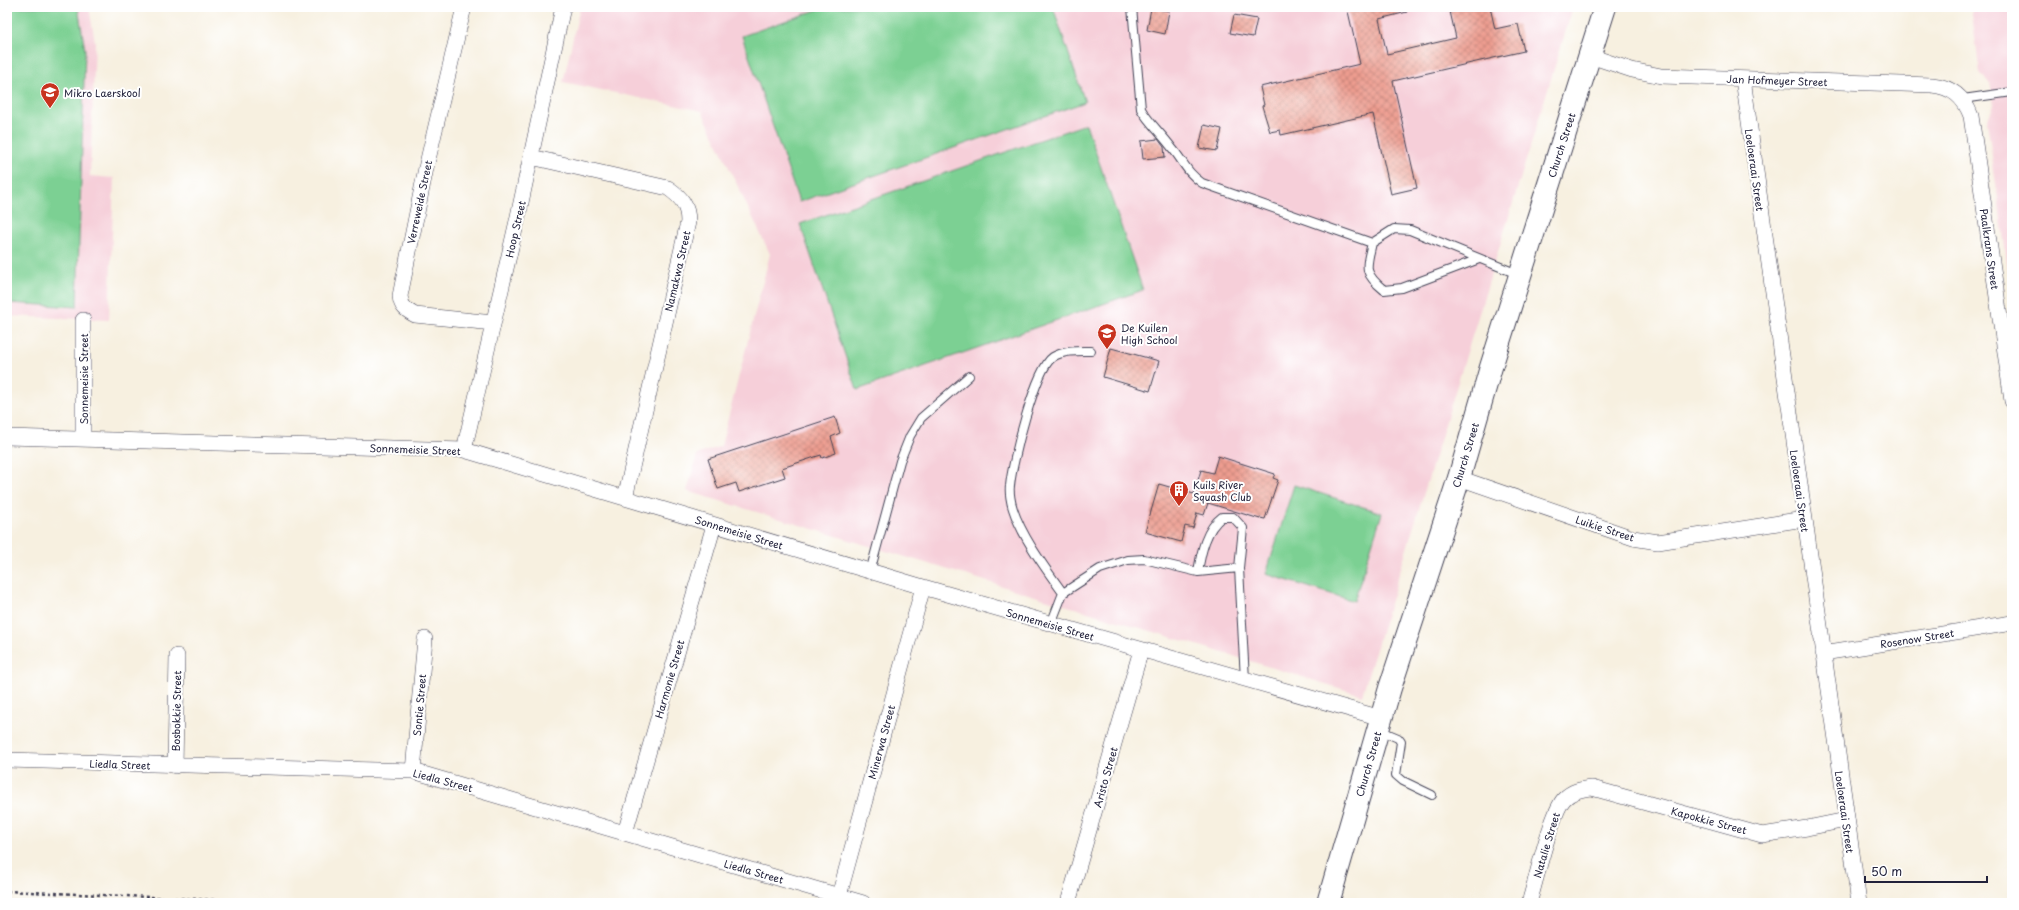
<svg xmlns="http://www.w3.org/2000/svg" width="2019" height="910" font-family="'Playpen Sans',sans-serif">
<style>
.built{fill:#f6cfd9}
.green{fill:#7cd093;stroke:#4f7967}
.building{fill:url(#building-cross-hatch)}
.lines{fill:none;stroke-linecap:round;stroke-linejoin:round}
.lane-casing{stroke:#424154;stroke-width:10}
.street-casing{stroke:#424154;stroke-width:16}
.secondary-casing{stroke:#424154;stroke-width:24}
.path{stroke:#424154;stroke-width:2.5;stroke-dasharray:3 3;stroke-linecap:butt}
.lane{stroke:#fff;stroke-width:8}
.street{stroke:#fff;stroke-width:15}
.secondary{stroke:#fff;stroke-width:22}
.labels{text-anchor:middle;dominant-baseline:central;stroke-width:4;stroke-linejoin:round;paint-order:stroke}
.street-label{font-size:10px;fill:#22223b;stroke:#fff}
.poi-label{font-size:10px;fill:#22223b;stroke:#fff;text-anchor:start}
</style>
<defs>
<pattern id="building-cross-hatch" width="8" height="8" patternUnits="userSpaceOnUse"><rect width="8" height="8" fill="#ed9c8f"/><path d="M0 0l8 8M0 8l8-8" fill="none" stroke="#c07f76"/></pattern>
</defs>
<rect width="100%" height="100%" fill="#fff"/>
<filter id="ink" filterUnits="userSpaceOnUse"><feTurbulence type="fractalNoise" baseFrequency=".025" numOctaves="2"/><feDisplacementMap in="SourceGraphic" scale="8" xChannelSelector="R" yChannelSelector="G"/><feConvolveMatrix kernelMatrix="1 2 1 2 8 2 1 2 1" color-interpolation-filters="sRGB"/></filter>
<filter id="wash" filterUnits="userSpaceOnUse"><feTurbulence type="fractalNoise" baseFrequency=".012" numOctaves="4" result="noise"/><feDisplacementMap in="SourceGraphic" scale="16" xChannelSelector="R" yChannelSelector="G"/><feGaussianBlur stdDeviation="0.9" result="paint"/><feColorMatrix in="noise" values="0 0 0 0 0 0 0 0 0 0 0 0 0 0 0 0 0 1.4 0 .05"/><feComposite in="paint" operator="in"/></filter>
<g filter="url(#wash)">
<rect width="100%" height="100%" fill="#f7f0e0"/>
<path class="built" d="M7,7H89L95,42L90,176L114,178L109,320L7,316Z
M580,7H1573L1362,695L687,491L697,455L721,446L770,254L702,111L563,82Z
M1971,7H2012V297L1987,121L1994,105L1990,83L1980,74Z"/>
<path class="green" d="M7,7H78L85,50L77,307L7,303Z
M825,7H1053L1085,102L799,202L742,36Z
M1086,124L1143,290L857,390L800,224Z
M1294,485L1382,513L1354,601L1266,574Z"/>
<g id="blocks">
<path class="building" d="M1347,7H1407V12L1379,19L1387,54L1456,38L1449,7H1490L1495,29L1518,24L1524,51L1393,81L1417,188L1391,194L1373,114L1281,135L1280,130L1270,132L1262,106L1264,105L1260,87L1360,64Z
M1151,8L1169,11L1165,34L1147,30Z
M1234,15L1257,19L1253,37L1230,33Z
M1204,125L1222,129L1217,151L1199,148Z
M1158,139L1164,147L1165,157L1143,159L1141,141Z
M1111,348L1159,361L1150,391L1103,377Z
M835,417L840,433L831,437L836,453L822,458L821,455L782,468L785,477L739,492L736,483L718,489L708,459Z
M1218,456L1275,474L1273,478L1278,480L1265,519L1260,518V519L1208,503L1204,515L1197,513L1193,528L1185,526L1181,542L1145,532L1159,484L1194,494L1201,470L1213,473Z"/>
</g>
</g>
<g filter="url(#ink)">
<use href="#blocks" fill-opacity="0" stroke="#424154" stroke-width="1"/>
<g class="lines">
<g class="lane-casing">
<path id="lane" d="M1132,7L1141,109C1149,123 1162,134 1172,148C1184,162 1186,172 1202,183L1372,243
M1963,99L2012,92
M1479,259L1402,288L1384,290C1363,273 1366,268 1372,243L1394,229L1410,230L1520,275
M870,572L900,461L910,436L921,418L969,376
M1198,572C1201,552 1206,529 1222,517H1233L1243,528L1239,568L1245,680
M1063,593C1046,569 1022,537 1013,509C1011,503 1009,492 1010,486C1012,463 1035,369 1053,357C1064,350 1079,351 1091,351
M1051,624L1063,593L1100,569L1128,560L1144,559L1198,572L1239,568
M1379,730L1398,738L1401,742L1396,775L1403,781L1432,795"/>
</g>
<g class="street-casing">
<path id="street" d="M464,7L426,168L400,296C401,307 406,310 415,315L493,323
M1590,56L1632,70L1661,76L1932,85C1952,87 1964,97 1971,116L2012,401
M1743,79L1859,903
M531,157L668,188C681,197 688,205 688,222L625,498
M7,437L464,450L923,587L1381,718
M83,437V320
M464,450L517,221L563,7
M1459,478L1633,538L1658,542L1804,519
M1823,653L2012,623
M7,760L413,771L863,903
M175,766L177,656
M413,771L425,639
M625,833L714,525
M839,896L923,587
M1068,903L1141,650
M1529,903C1536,881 1551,813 1564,799C1572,791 1581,789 1592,788L1762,835L1807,828L1846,820"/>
</g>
<g class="secondary-casing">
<path id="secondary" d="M1328,903L1390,688L1459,478L1491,367L1605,7"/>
</g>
<path class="path" d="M7,891L290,903"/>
<use href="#lane" class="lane"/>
<use href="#street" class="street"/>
<use href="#secondary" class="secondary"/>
</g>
</g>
<defs>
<g id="school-pin" transform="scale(1)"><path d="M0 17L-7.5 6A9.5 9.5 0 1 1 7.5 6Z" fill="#c8321e" stroke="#fff"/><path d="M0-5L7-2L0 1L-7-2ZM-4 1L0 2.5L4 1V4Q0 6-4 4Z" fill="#fff"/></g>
<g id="building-pin" transform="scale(1)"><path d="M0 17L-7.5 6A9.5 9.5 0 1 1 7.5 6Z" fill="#c8321e" stroke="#fff"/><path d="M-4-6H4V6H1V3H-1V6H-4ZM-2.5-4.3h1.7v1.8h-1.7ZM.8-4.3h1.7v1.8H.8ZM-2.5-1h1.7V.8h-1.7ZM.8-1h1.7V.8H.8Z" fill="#fff"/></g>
</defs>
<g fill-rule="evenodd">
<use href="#school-pin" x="50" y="92"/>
<use href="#school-pin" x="1107" y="333"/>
<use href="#building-pin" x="1179" y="490"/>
</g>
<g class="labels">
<g class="street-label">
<text transform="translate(1777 80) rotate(2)">Jan Hofmeyer Street</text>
<text transform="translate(1561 145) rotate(-72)">Church Street</text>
<text transform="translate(1755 170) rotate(82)">Loeloeraai Street</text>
<text transform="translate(419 202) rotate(-78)">Verreweide Street</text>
<text transform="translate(515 229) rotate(-77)">Hoop Street</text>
<text transform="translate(1990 249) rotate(82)">Paalkrans Street</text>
<text transform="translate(677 271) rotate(-77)">Namakwa Street</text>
<text transform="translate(83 379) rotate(-90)">Sonnemeisie Street</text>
<text transform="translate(415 449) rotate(2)">Sonnemeisie Street</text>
<text transform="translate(1465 455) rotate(-73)">Church Street</text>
<text transform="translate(1800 491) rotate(82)">Loeloeraai Street</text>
<text transform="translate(1605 528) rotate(18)">Luikie Street</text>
<text transform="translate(739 532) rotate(17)">Sonnemeisie Street</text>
<text transform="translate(1050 624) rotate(16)">Sonnemeisie Street</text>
<text transform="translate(1917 638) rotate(-9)">Rosenow Street</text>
<text transform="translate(669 679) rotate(-74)">Harmonie Street</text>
<text transform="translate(419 705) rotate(-85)">Sontie Street</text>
<text transform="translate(176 711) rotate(-89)">Bosbokkie Street</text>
<text transform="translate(881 742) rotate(-75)">Minerwa Street</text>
<text transform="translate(120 764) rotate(2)">Liedla Street</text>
<text transform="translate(1368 764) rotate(-74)">Church Street</text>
<text transform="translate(1105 777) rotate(-74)">Aristo Street</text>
<text transform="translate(443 780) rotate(15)">Liedla Street</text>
<text transform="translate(1845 812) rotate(82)">Loeloeraai Street</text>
<text transform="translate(1709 820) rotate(15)">Kapokkie Street</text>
<text transform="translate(1546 845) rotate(-73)">Natalie Street</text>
<text transform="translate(754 871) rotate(16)">Liedla Street</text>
</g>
<g class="poi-label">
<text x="64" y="92">Mikro Laerskool</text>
<text x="1121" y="327">De Kuilen<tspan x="1121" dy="12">High School</tspan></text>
<text x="1193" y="484">Kuils River<tspan x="1193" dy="12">Squash Club</tspan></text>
</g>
</g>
<rect width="2019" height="910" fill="none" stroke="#fff" stroke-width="24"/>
<path d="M1865 876v6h122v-6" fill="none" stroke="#22223b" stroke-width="2"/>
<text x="1871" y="876" font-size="12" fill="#22223b" stroke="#ffffff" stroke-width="3" paint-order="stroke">50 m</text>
</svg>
